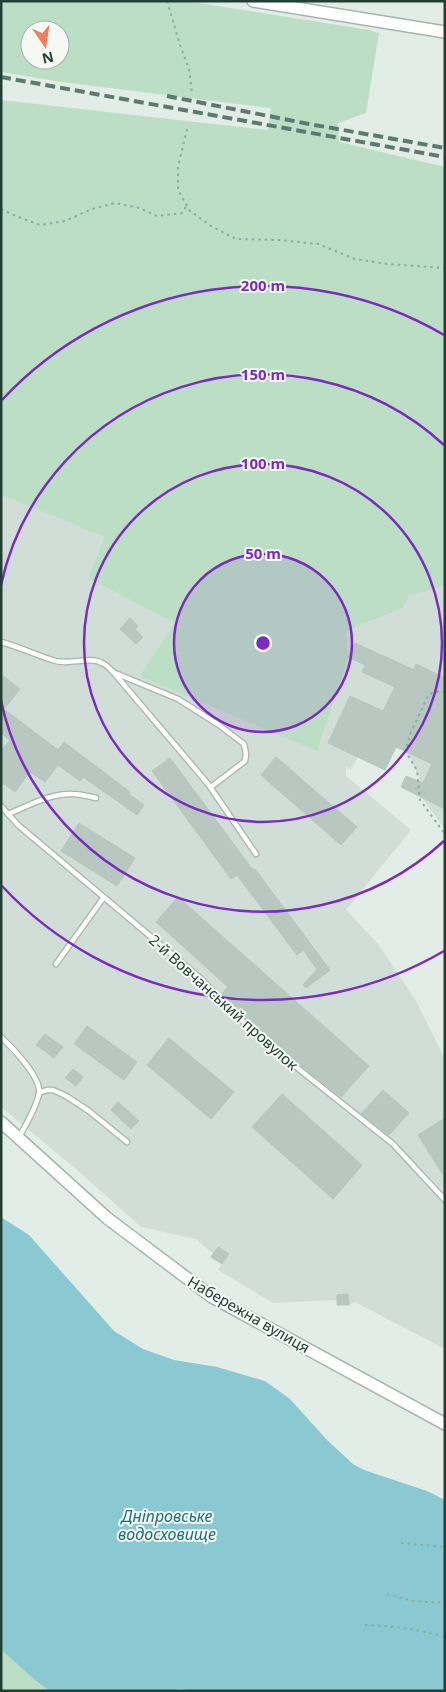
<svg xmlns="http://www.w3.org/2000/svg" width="446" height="1692" font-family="'Noto Sans',sans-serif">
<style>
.built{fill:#d1ddd7}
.green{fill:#bcdec4;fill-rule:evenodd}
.water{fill:#8bc9d2}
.building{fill:#b8c8c1;stroke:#b5c7bf}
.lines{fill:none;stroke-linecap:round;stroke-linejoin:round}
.service-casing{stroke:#a5b5af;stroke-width:7}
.tertiary-casing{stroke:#a5b5af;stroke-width:14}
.path{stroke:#83b1a1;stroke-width:2;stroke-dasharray:2.5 4;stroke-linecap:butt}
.service{stroke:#fff;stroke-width:4.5}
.tertiary{stroke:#fff;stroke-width:11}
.rail{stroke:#5d7a71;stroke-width:4;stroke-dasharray:10 5;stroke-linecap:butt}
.ring{fill:none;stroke:#7b2cbf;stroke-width:2.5}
.labels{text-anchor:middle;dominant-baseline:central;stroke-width:4;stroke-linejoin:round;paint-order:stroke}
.street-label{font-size:15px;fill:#223f36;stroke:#f4f9f6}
.water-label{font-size:16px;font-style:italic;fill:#1c6e7b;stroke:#f4f9f6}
.centre{fill:#7b2cbf;stroke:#f4f9f6;stroke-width:2.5}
.ring-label{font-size:15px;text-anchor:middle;font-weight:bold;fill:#7b2cbf;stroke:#f4f9f6;stroke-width:4;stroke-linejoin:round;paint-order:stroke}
</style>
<rect width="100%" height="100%" fill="#e3ede8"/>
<path class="built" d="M1,495L106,537L88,578L176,623L141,676L348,657L346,631L403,608L408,596L445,585V688L358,757L351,769L346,767V776L411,830L346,910L378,944L416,1001L445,1059V1349L355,1302L349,1305L337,1300L273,1303L218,1270L222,1264L211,1257L213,1254L196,1239L141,1227L75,1168L1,1107Z
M445,699V829L423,799L422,784L407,752Z"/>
<path class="green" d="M1,1H186L369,30L379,33L366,113L338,123L339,142L445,167V585L409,596L403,608L346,631L348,657L317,751L140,676L175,623L88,578L105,537L1,495V100L268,130L271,108L62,82L1,72ZM30,30H60V60H30Z
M1,1648L36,1681L50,1691H1Z"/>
<path class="water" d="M1,1217L29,1235L114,1331L143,1349L174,1360L217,1367L265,1381L290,1399L328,1441L353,1464L364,1470L427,1491L445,1500V1691H199L178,1689L172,1691H50L36,1681L5,1653L1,1648Z"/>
<path class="building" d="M130,618L138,626L135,629L143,637L136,644L120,629Z
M355,643L414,670L416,664L445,678V809L401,787L406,776L423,783L432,764L396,747L385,770L328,743L350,696L383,711L395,687L362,672L365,665L348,657Z
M1,674L20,689L4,709L58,750L64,742L130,792L129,794L144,805L137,815L83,777L80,781L58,765L45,782L30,772L15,792L1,782V751L10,740L1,733Z
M276,757L357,827L341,845L261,775Z
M170,758L253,870L255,869L330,970L306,988L303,985L317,969L303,950L297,955L237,875L231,879L152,771Z
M79,823L135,858L117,886L61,851Z
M178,897L369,1066L341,1097L310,1073L249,1020L248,1021L222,994L228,987L156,922Z
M87,1026L137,1062L124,1080L74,1044Z
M45,1034L63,1047L54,1058L36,1045Z
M169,1038L234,1092L211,1119L147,1065Z
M73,1069L83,1077L76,1086L65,1078Z
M383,1090L409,1113L389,1135L361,1114Z
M282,1094L362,1165L333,1199L252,1127Z
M118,1102L139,1121L131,1129L111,1110Z
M445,1118V1178L418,1135Z
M218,1247L229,1254L222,1264L211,1257Z
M348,1294L349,1305H337V1295Z"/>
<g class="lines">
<g class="service-casing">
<path id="service" d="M1,642C20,647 38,656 56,661C71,665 90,656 102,663C107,665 111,670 114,673L208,784L256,854
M115,673L178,699L219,725L244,744L246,754L245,761L211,787
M1,806L18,825L200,978L256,1035L393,1144L445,1200
M8,814C28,806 51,793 72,794C80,794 88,796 96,798
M56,964L104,897
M1,1037C12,1047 42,1078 39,1094C36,1107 26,1125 19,1137
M39,1093L47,1090H53L66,1096L89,1111L127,1142"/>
</g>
<g class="tertiary-casing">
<path id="tertiary" d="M253,1L445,32
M1,1122L107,1218L212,1297L445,1424"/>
</g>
<path class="path" d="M167,1L180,45L189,69L192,93
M187,129L178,167V190L190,211L211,226L236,239L279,240L318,244L355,259L388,264L445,268
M1,209L16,216L40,225L65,221L92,209L115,203L139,208L157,216L182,213L187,205
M445,693L441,691L429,694L411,732L405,751L417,770L420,800L445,834
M401,1543L445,1547
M387,1594L413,1601L445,1603
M365,1625C393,1626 418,1629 445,1637"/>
<use href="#service" class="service"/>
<use href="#tertiary" class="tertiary"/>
<path class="rail" d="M1,77L445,157
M167,96L309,124L445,148"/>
</g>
<circle cx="263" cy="643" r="89" fill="#7b2cbf" fill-opacity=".12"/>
<g class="ring">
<circle cx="263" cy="643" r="89"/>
<circle cx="263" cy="643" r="179"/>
<path d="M444 841A268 268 0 0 1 1 701M1 585A268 268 0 0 1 444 445"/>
<path d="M444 951A357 357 0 0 1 2 886M2 400A357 357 0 0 1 444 335"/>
</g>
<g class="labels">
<g class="street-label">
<text transform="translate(224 1002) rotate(42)">2-й Вовчанський провулок</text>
<text transform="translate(249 1314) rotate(30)">Набережна вулиця</text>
</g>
<g class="water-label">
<text x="167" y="1516">Дніпровське<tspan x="167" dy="18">водосховище</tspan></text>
</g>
</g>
<circle cx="263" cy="643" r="8" class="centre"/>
<g class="ring-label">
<text x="263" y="291">200 m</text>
<text x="263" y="380">150 m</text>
<text x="263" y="469">100 m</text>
<text x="263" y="559">50 m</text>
</g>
<rect width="446" height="1692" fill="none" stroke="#223f36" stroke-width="5"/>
<g transform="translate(45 45) rotate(167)"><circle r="24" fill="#f4f9f6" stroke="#a0afa9"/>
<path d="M0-4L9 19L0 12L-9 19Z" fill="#f37c5b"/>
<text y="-8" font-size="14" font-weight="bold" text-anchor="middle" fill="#223f36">N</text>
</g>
</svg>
